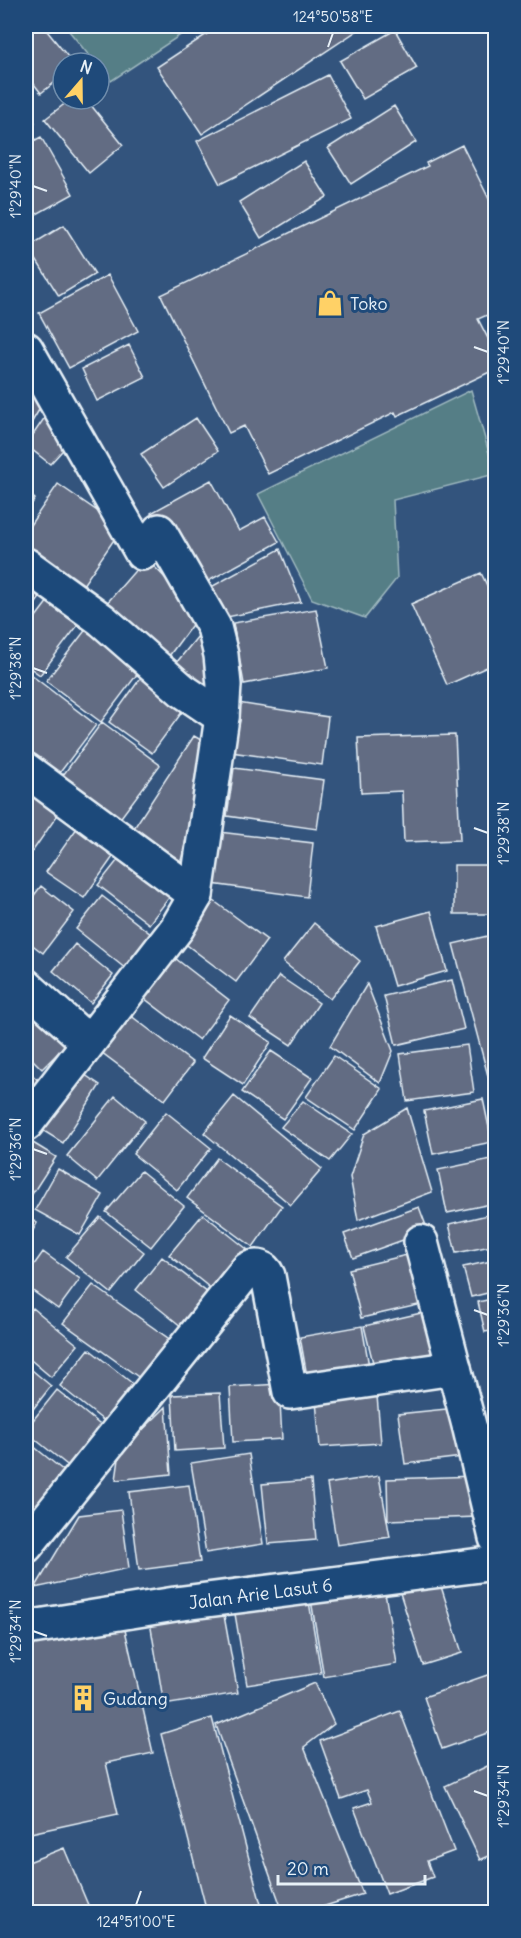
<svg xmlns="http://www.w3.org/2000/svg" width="521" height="1938" font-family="Delius,sans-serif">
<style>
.green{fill:#557e86;stroke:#9eb8bf;stroke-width:1.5}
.building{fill:#626c83;stroke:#e8f1f8;stroke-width:1.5}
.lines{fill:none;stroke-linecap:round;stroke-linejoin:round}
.minor-casing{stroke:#e8f1f8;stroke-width:38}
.minor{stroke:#1f4a7a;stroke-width:33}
.ticks{fill:none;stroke:#e8f1f8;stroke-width:2}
.labels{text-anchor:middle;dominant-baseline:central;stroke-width:6;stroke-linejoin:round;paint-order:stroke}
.poi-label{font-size:18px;fill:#e8f1f8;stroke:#1f4a7a;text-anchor:start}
.street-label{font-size:18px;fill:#e8f1f8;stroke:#1f4a7a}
.neatline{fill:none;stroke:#e8f1f8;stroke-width:2}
.ticks-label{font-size:15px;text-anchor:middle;fill:#e8f1f8}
</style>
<rect width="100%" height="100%" fill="#33547d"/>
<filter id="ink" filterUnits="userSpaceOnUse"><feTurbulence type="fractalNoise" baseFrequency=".0167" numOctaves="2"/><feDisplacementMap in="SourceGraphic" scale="12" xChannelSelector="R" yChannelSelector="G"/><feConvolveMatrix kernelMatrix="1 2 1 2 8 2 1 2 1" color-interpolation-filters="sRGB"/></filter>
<g filter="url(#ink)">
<path class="green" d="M65,26H194L111,81L99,67V63H95Z
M471,390L495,474L393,500L397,578L365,618L312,599L258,494Z"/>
<path class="building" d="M26,26H43L73,63H63V76L41,93L26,74Z
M219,26H364L202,134L157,67Z
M395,30L417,68L363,99L340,61Z
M328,75L351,119L220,184L197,141Z
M71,99H86L123,145L89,173L45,119Z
M394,106L416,142L351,184L328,148Z
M26,108L35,123L26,129Z
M41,137L73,194L26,220V145Z
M462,145L496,213V311L478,319L496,354V369L397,416L395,412L268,474L244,426L229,433L161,295L428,166L426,163Z
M304,161L327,197L261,238L239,202Z
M64,225L95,274L59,296L28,247Z
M108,275L138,331L69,368L39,313Z
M129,345L145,377L97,401L82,369Z
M26,374L46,398L26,432Z
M45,417L72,440L50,464L26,445Z
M196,418L218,451L164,487L141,454Z
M211,480L239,531L265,517L279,542L194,589L151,513Z
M58,484L122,528L81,588L26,553V531Z
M26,491L35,499L26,512Z
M280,549L301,602L222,618L204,591Z
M146,558L200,614L166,660L107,603Z
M481,573L496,604V663L447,685L411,604Z
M26,578L44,592L26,617Z
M54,593L85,616L40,675L26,665V630Z
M316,609L328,668L244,684L233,623Z
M94,619L148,660L101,722L46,681Z
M207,625L216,681L201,700L168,673Z
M147,669L191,700L152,753L109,722Z
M26,671L96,725L52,783L26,763Z
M238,703L328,717L322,765L231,752Z
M102,722L160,765L116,824L58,782Z
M455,735L460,840L404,842L402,791L361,793L358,738Z
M194,736L208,744L181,861L134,828Z
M234,768L324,780L317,829L227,816Z
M26,786L61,810L30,855L26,852Z
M77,828L115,854L84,898L46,872Z
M219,832L313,843L307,897L212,884Z
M125,851L175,890L149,924L98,885Z
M454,865H496V914H454Z
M41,886L74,912L43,953L26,940V906Z
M102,896L152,935L126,969L76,929Z
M214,901L267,940L236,982L183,942Z
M431,911L447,971L394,986L376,926Z
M314,923L360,961L330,999L283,962Z
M496,934V1106L453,944Z
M75,944L113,975L91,1003L53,971Z
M171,955L229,1000L199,1040L140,995Z
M279,976L319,1003L291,1045L250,1018Z
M452,980L464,1029L396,1045L384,996Z
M367,984L393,1051L380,1083L330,1046Z
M26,1001L69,1042L42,1069L26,1053Z
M126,1012L193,1063L165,1100L97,1049Z
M230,1015L271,1042L243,1085L202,1058Z
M467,1045L474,1092L407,1101L400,1054Z
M271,1051L312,1078L283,1119L242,1092Z
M334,1056L382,1089L355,1130L306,1097Z
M26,1069L42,1084L26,1103Z
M76,1069L100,1085L63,1143L39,1128Z
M115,1096L145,1121L97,1181L67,1156Z
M234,1096L322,1169L291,1205L204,1133Z
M483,1099L492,1142L433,1154L424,1111Z
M303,1101L352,1134L330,1161L281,1127Z
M407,1108L432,1192L358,1220L350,1177L364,1134Z
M166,1112L211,1148L177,1190L133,1154Z
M28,1140L56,1157L29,1199L26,1197V1144Z
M217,1158L282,1206L253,1247L187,1198Z
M496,1158V1203L447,1213L438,1170Z
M58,1169L103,1195L80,1235L35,1210Z
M141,1171L184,1206L151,1247L106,1212Z
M419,1207L428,1231L353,1258L344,1234Z
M496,1213V1245L456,1253L449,1224Z
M203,1214L247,1249L214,1291L169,1255Z
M26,1216L37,1223L26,1243Z
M100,1217L144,1252L111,1293L66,1257Z
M43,1252L80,1279L58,1309L26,1286V1276Z
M415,1253L427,1303L361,1318L349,1269Z
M162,1257L213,1297L187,1331L136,1290Z
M496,1260V1291L471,1297L463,1267Z
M93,1285L182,1348L151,1386L63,1323Z
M496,1298V1330L485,1332L478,1302Z
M33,1308L78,1345L51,1377L26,1356V1317Z
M430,1311L442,1360L376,1375L364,1326Z
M362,1326L370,1372L308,1382L300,1337Z
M89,1349L142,1391L113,1428L60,1386Z
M26,1365L51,1386L26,1418Z
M279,1384L282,1439L233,1442L230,1387Z
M57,1390L109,1432L76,1472L26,1432V1429Z
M220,1393L224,1448L175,1451L172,1395Z
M377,1396L381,1443L320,1447L316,1401Z
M166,1407L171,1474L116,1480L120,1452Z
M456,1408L462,1457L405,1464L398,1414Z
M27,1441L70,1476L39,1513L26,1502V1444Z
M249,1454L263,1544L206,1553L191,1463Z
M379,1476L390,1537L337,1545L327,1484Z
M476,1476L478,1517L388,1520L387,1479Z
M311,1480L316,1540L268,1544L262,1484Z
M189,1485L200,1562L139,1570L129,1492Z
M121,1510L129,1568L35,1588L79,1515Z
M439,1580L462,1653L423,1665L400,1593Z
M383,1581L397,1664L324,1677L310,1594Z
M307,1590L321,1673L247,1685L233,1602Z
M223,1610L238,1693L164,1705L150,1622Z
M123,1621L153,1753L106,1763L118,1814L26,1834V1642Z
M496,1672V1730L442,1749L424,1697Z
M315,1683L334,1724L304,1747L363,1894L306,1912H283L216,1725Z
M400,1711L454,1851L427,1861L433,1877L387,1894L354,1808L372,1802L367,1790L341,1799L320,1741Z
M212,1718L263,1912H207L161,1734Z
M496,1762V1853L480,1860L445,1786Z
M64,1848L91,1912H26V1863Z"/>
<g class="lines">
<g class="minor-casing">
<g id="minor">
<path d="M26,349L142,553"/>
<path d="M26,565L102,620L182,690L222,717"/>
<path d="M26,770L196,895"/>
<path d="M26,986L88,1042"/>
<path d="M26,1124L177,928L196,895L222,717L224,685L221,655L214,627L159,531"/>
<path d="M421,1242L470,1429L496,1538"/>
<path d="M26,1546L248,1269C257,1265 264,1267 268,1276L290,1392L454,1368"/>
<path id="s1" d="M26,1628L175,1604L496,1563"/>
</g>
</g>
<use href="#minor" class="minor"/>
</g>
</g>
<path class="ticks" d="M328,47L333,33M33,186L47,191M474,347L488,352M33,668L47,673M474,828L488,833M33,1149L47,1154M474,1310L488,1315M33,1631L47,1636M474,1791L488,1796M136,1905L141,1891"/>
<defs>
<g id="shop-bare" transform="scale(2.07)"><path d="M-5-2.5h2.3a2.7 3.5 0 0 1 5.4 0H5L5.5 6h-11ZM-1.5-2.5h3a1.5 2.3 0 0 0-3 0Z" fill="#ffd166" stroke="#1f4a7a" stroke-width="2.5" paint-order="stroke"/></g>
<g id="building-bare" transform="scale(2.07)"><path d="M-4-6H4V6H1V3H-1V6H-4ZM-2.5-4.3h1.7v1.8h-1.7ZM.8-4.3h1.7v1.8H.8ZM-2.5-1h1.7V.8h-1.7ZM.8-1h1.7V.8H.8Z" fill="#ffd166" stroke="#1f4a7a" stroke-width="2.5" paint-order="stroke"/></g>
</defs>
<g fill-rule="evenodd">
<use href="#shop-bare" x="330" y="303"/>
<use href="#building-bare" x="83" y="1698"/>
</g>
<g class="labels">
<g class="poi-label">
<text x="350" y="303">Toko</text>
<text x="103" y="1698">Gudang</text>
</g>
<g class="street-label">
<text stroke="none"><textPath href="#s1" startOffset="237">Jalan Arie Lasut 6</textPath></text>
</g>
</g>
<rect width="521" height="1938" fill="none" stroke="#1f4a7a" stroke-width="66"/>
<g transform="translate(81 81) rotate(20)"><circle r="28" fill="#1f4a7a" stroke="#6f8dac" stroke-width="1.5"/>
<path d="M0-4.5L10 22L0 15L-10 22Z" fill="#ffd166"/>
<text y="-9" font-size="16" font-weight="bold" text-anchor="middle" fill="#e8f1f8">N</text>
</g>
<path d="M278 1875v9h147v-9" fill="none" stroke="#e8f1f8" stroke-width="3"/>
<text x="287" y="1875" font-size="18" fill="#e8f1f8" stroke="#1f4a7a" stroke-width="4.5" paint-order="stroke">20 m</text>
<rect x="33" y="33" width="455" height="1872" class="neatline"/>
<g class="ticks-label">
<text x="333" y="22">124°50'58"E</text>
<text transform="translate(16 186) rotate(-90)" y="5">1°29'40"N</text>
<text transform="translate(504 352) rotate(-90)" y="5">1°29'40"N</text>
<text transform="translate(16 668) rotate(-90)" y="5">1°29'38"N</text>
<text transform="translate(504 833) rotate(-90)" y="5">1°29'38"N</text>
<text transform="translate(16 1149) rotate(-90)" y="5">1°29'36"N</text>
<text transform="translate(504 1315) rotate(-90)" y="5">1°29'36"N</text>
<text transform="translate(16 1631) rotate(-90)" y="5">1°29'34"N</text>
<text transform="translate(504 1796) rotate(-90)" y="5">1°29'34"N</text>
<text x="136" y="1927">124°51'00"E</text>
</g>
</svg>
